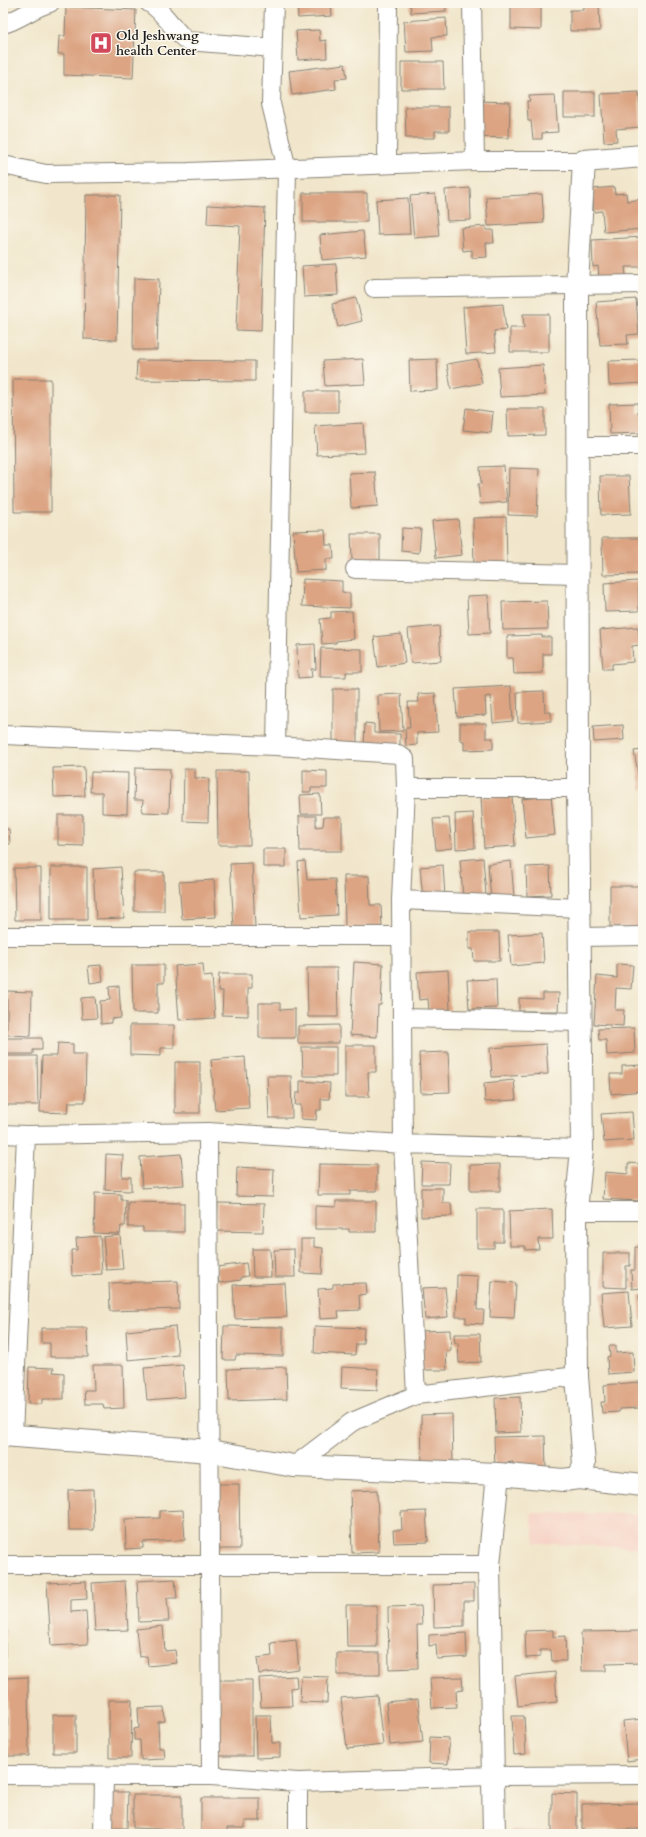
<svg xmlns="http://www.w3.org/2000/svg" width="646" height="1837" font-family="Cardo,serif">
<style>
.built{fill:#f6d2c4}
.building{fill:#dca483}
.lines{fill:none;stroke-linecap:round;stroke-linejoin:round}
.minor-casing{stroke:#868174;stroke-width:20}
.tertiary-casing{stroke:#868174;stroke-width:24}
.minor{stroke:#fff;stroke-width:18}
.tertiary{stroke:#fff;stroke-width:22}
.labels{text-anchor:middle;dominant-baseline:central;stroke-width:3;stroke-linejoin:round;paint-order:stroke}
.poi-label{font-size:13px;font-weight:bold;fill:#1c1c1c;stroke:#fbf7ec;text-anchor:start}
</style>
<rect width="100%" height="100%" fill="#fbf7ec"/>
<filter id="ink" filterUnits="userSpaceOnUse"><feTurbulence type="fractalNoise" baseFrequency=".025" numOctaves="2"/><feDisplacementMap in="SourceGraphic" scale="8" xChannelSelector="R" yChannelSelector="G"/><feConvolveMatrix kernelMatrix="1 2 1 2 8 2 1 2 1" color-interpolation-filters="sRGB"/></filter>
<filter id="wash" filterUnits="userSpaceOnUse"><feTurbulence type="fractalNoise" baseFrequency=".012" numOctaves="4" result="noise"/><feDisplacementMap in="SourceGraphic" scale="16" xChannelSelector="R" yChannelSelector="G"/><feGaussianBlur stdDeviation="0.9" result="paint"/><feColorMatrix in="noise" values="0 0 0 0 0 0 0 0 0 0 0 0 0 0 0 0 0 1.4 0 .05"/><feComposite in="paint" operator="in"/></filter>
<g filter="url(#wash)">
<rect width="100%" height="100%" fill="#f1e6cb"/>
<path class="built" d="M531,1513L643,1514V1548L535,1543Z"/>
<g id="blocks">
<path class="building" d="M297,3H331L332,16L298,18Z
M410,3H445L446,11L411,13Z
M511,4L541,5V30L511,29Z
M584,5H599L600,31H570V10H584Z
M66,7L136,10L133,78L64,75V54H58L59,36H65Z
M446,18L447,36L432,37L433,51L406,52L404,21Z
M319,30L320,41L326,40L327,58L298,60L296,31Z
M401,62H443L444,89H401Z
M345,64L347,78L335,79L336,89L292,95L289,71Z
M564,92H595V117H564Z
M639,92L641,127L616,129L617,141L604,142L601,94Z
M555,95L558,132L542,133V139H533L531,121H528L527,101H530L529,96Z
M478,101L510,102L509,138L477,137Z
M405,107H449V131H435V138H406Z
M614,187L615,194L626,193L627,201L643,199V229L604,232L602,211L594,212L592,189Z
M470,188L471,220L447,221L445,190Z
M303,193H367V222H303Z
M435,194L439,236L414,238L410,196Z
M542,194L544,223L488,226L486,197Z
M86,195H120L117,340L84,339Z
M408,198L410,234L378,235L376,200Z
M208,205L265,208L261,331L236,330L240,226L207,224Z
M486,226V230H493L494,243H486L487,257L472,258V250L463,251L461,228Z
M363,231L366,256L322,260L320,235Z
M643,237V267H625L626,276L599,278L598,266L593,267L592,240Z
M336,264L338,295L304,297L302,266Z
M134,278L159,279L157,350H133Z
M356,298L362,321L338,327L332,304Z
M636,299L639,334L627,335L628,344L600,345L596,302Z
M503,304L506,330L494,331L496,352L466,354L463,307Z
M523,314H549V352H510V328H524Z
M363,359L365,384L325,386L323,361Z
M437,359L438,390L410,391L409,360Z
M477,359L482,383L451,389L447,364Z
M137,360L255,361V381L136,380Z
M642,360L643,383L609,385L608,361Z
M543,365L545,395L500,397L498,368Z
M13,379H51V512H14Z
M305,391H338V412H305Z
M638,403V413H643V433L610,434L609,404Z
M466,408L493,412L491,433L463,430Z
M507,409H545V435L508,436Z
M363,423L365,453L317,455L315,426Z
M504,466L507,502L480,504L478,484H481L480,467Z
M509,468L539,469L537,516L508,515Z
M375,472L378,506L351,508L349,473Z
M600,476H629L631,514L601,515Z
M506,517L507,568L474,569L473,518Z
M458,519L462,555L436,558L432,521Z
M402,528L421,529L419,553L401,551Z
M325,530L326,545H333L334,559H326V570L296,572L293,531Z
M351,534H380V560L352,561Z
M602,538H641L642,574L603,575Z
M303,579L342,581V592L350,593V608L302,606Z
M638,581L639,611L605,612L604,583Z
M488,595L490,633L469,634L467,596Z
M547,601L548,629L503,630L502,602Z
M352,611L354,639L336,641V643L322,644L320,619L331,618V612Z
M439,626L441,661L411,663L408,629Z
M638,627L640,645L632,646L633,662L612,664V669H603L600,630Z
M401,634L405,663L378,667L374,637Z
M542,635V637H551V654H543V673L514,674L513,658H507V636Z
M315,644L316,669H311L312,677L298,678L297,645Z
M321,648L362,649V672H346V677H320Z
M511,686L513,721L493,723L491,696L485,697L486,715L457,717L455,689Z
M333,689H357V745H333Z
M544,691L545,712H551V721L518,723L517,692Z
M435,693L438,732L417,733V745L406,746L405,728H410L408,702H419L418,694Z
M401,694L403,731L379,732L378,695Z
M365,723L374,724V733L400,734V745L379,744L364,748Z
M460,723H486V738H493V749L464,750V741L460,740Z
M623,725L624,740L594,742L593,727Z
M643,750V789L641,790L634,751Z
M84,767L85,796L54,797L53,768Z
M135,768L170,769L169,813L142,812L143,800H134Z
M184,769H195V778L209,779L208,822L183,821Z
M303,770L327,771V788H311V792H303Z
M217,771H249L250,845H218Z
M91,772L128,773L127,814L102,813V792H90Z
M320,794L321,814H301L300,795Z
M512,795L515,846L484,848L481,797Z
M551,796L555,835L526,838L522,799Z
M473,813L475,848L456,849L455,814Z
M58,815H83V846L58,845Z
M299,816H316V827L323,826L324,817H342V851H300Z
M449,818L452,848L436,850L433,819Z
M9,829L10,844H3V830Z
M263,849H286V867H263Z
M483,858L486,895L463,897L460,860Z
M305,861L307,880L335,879L337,915L301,917L298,862Z
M511,861L514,897L491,899L488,864Z
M252,863L255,927L234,928L230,864Z
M443,865L445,897L423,899L420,867Z
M550,866L551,895L527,896L526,867Z
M51,867H87V920H51Z
M121,867L124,918L96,919L93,869Z
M14,868H41V920H15Z
M134,872H164V911H134Z
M344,876H369L370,905H381L382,928L345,929Z
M214,880L216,917L182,919L179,882Z
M610,886H643V927H610Z
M469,932H499L500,961H474L473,949H469Z
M542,933L544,963L511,966L508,935Z
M354,962L383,964L381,1005H378L377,1037L350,1035Z
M203,964L204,977L212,976L215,1018L179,1020L175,966Z
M617,964L633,965L631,989L616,988L615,1010H624L623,1026L594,1024L597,976L617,978Z
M101,965L103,981L90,983L88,966Z
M132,965H164V983H158V1013H133Z
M307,968H337L338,1017H308Z
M448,970L450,1010L429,1011L428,999L419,1000L417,972Z
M219,974H252V988H248V1016L222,1015L223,991H218Z
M496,979L497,1008L469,1009L467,980Z
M119,986L121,1018L111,1019V1023L101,1024L100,1001L110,1000L109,987Z
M7,991L32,992L31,1036L7,1035Z
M543,993H559L558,1011H519V998L543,999Z
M95,997L97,1018L82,1019L81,998Z
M259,1003H280V1010L295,1009V1038H259Z
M130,1025H174V1048H161V1056L130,1055Z
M339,1025V1043H298V1026Z
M639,1026H643V1056L640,1057Z
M634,1028L635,1053L607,1055L606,1040H599L598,1029Z
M3,1038H42V1050H33V1054H3Z
M58,1043L73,1044V1054H86L85,1102H69L68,1113L40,1112L42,1056H57Z
M546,1044L548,1074L492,1077L490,1048Z
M345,1045H376V1072H368L369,1097H345Z
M302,1047H336V1076H303Z
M448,1052L450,1092L421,1093L419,1053Z
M5,1056H37L38,1105H6Z
M245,1057L249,1108L215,1110L211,1060Z
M175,1062H200V1113H175Z
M643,1065V1091L611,1094L610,1074H622V1066Z
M267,1076H291L292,1118H269Z
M514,1080L516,1100L485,1102L484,1083Z
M300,1081L330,1083L329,1099H321V1110H317L316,1120L301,1119V1105H295L296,1093H300Z
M632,1112L634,1140L604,1142L601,1114Z
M106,1154L123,1155L122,1177H131V1191L105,1190Z
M181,1154L184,1185L142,1188L140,1157Z
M422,1162L450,1163L449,1184H421Z
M628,1163L642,1164L639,1201L603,1199L605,1172L628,1174Z
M319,1164L377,1165V1191H350V1195H318Z
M500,1164V1191H470V1165Z
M237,1167L274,1169L273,1197L236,1196Z
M421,1188H443V1203H451L452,1216L421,1217Z
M95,1193L121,1194V1200H126L125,1226H121L120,1234L94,1233Z
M336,1201H376V1232H349V1229H315V1206L336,1207Z
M128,1202L184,1203V1232H143V1227H128Z
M218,1203L264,1204L263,1232L217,1231Z
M477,1209H503V1242H494V1248H477Z
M552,1209L553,1239H538L539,1249L525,1250V1246H510L509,1211Z
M120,1235L123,1269L106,1270L103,1237Z
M100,1236L102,1274L72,1276L71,1250H77L76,1238Z
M301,1239H314V1247L323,1248L322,1274L301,1273Z
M635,1247H643V1288L632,1289L631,1270H635Z
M252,1249H270L271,1277H253Z
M294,1249L295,1277H275L274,1250Z
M603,1253H630V1266H626V1288L603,1287Z
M246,1263L248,1276L241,1277V1280L219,1283L217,1267Z
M457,1275L478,1276L477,1310H484L483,1324L466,1323V1317H456Z
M178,1281L179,1309L110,1311L109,1283Z
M492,1281L516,1283L514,1318L490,1317Z
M285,1283L287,1317L235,1319L233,1285Z
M366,1283L367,1294L359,1295L360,1310L338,1311L339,1318L320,1319L318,1289L333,1288V1284Z
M445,1287L448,1317L425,1319L422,1288Z
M629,1291L632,1326L604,1328L601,1293Z
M639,1295H643V1320H641Z
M175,1326L178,1355L128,1360L126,1331Z
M224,1326L283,1327V1356L236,1355L235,1360H223Z
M315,1326L364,1328L363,1344H356L355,1355L314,1353Z
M41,1328H87L88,1357H50V1343H41Z
M450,1330L451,1351H446L447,1370H421L420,1331Z
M454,1334H480L481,1362L459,1363L458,1343H455Z
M609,1346H616V1353L633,1352L634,1372L608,1374L607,1357L610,1356Z
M93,1365H123L124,1408L104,1409L103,1404H85L84,1390H94Z
M183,1365L185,1397L147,1400L144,1368Z
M29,1367L54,1368L53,1372L64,1373V1399H42V1404H28Z
M286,1367L287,1399L229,1401L228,1369Z
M342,1367L378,1369L377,1390L341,1388Z
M639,1382L640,1408L619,1409V1412L602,1413L601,1402H605L604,1385Z
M520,1397L521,1432L496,1433L495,1398Z
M452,1414L453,1465L422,1466L421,1415Z
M545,1436L546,1468L513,1469V1462L505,1463L506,1469H495L494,1437Z
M214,1484H239L240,1549H214Z
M93,1489L94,1530H69L68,1490Z
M377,1490L379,1552L352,1553L350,1491Z
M183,1510L185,1540L143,1542V1548L126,1549L125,1519L160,1518V1511Z
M426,1511L428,1542L394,1543L393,1530H402L401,1512Z
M175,1579L177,1598H167L169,1621L139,1622L137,1581Z
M86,1581L87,1599L71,1600V1612L86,1611L88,1644L51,1646L47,1583Z
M125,1581L128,1630L95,1631L92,1583Z
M474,1584V1601H464V1626L434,1627L433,1585Z
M346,1605H377V1647H347Z
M421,1606L422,1625H417L418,1668L389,1669L388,1607Z
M163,1626L165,1651L175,1650L177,1663L148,1666L147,1656L139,1657L136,1629Z
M3,1629H5V1666H3Z
M553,1630V1637L565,1636L566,1661H552L551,1650H540V1657L526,1658L525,1631Z
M643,1631V1663L606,1664V1671H582L581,1632Z
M466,1633L467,1657L437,1659L436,1645L429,1646V1635Z
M296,1640L299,1669L259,1674L257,1658L272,1656L271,1643Z
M337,1653H380V1675H337Z
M555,1672L557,1702L518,1706L515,1676Z
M296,1676L297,1687L291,1688L292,1706L261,1707L259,1678Z
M301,1676L328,1677L327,1703L300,1702Z
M28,1677L29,1756H8L7,1678Z
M462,1677L463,1690L456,1691L457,1707L432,1708L430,1678Z
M218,1680H252V1756H219Z
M377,1695L383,1745L347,1749L341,1698Z
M418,1699L423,1742L390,1745L386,1702Z
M109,1700H132L131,1758H109Z
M164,1707L165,1721L158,1722L159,1748H164L165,1759L141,1760L140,1740H134V1729L139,1728L138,1708Z
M53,1715H76V1753H53Z
M255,1715H271L272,1743H280V1757L256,1758Z
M512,1716H524L526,1754L514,1755Z
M643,1719V1759L627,1761L623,1721Z
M430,1737L449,1738L448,1764L429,1763Z
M112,1792H128L127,1828H111Z
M552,1793L577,1794V1832H559V1834H511V1830L552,1832Z
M133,1795H182V1830L133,1828Z
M201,1798H260V1821H245V1828H227V1832H201Z
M643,1803V1829L582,1830V1804Z"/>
</g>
</g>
<g filter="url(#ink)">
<use href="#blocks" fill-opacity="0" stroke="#868174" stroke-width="1"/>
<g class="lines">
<g class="minor-casing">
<path id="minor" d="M149,3C162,9 174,31 187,41L273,48
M274,3L271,104L287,169L276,746
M472,3L475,161
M3,24C20,20 33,7 50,3
M387,164L388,3
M3,165L46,174L188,172L475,161H584
M374,288L643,284
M577,446H643
M355,569L578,574
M3,735L276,746L398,754L405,759L406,788L401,900L403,1144L416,1395
M406,788H578
M401,900L580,908
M3,936H401
M580,937L643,936
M403,1018L581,1022
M208,1132L211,1776
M3,1134L26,1135L208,1132L403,1144L582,1149
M576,1211H643
M13,1435L26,1135
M294,1466L352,1422L416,1395L577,1376
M3,1565H489
M3,1775L211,1776L298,1782L494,1776L643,1775
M103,1834L104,1777
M298,1834V1782"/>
</g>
<g class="tertiary-casing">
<path id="tertiary" d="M3,1435L210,1451L294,1466L498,1474
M579,1478L643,1485
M494,1834L489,1565L498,1474L563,1480L579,1478L584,1464L577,1376L576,1211L582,1149L578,788L577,285L584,161L643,156"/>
</g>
<use href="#minor" class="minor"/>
<use href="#tertiary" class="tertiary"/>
</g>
</g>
<defs>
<g id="hospital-square" transform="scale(1.15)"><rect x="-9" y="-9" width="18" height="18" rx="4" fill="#d1495b" stroke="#fbf7ec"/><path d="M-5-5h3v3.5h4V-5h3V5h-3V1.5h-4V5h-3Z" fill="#fff"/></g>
</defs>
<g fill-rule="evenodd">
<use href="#hospital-square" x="101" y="43"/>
</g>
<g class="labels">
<g class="poi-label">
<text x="116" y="36">Old Jeshwang<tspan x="116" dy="15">health Center</tspan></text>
</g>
</g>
<rect width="646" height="1837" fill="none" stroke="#fbf7ec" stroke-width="16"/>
</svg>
